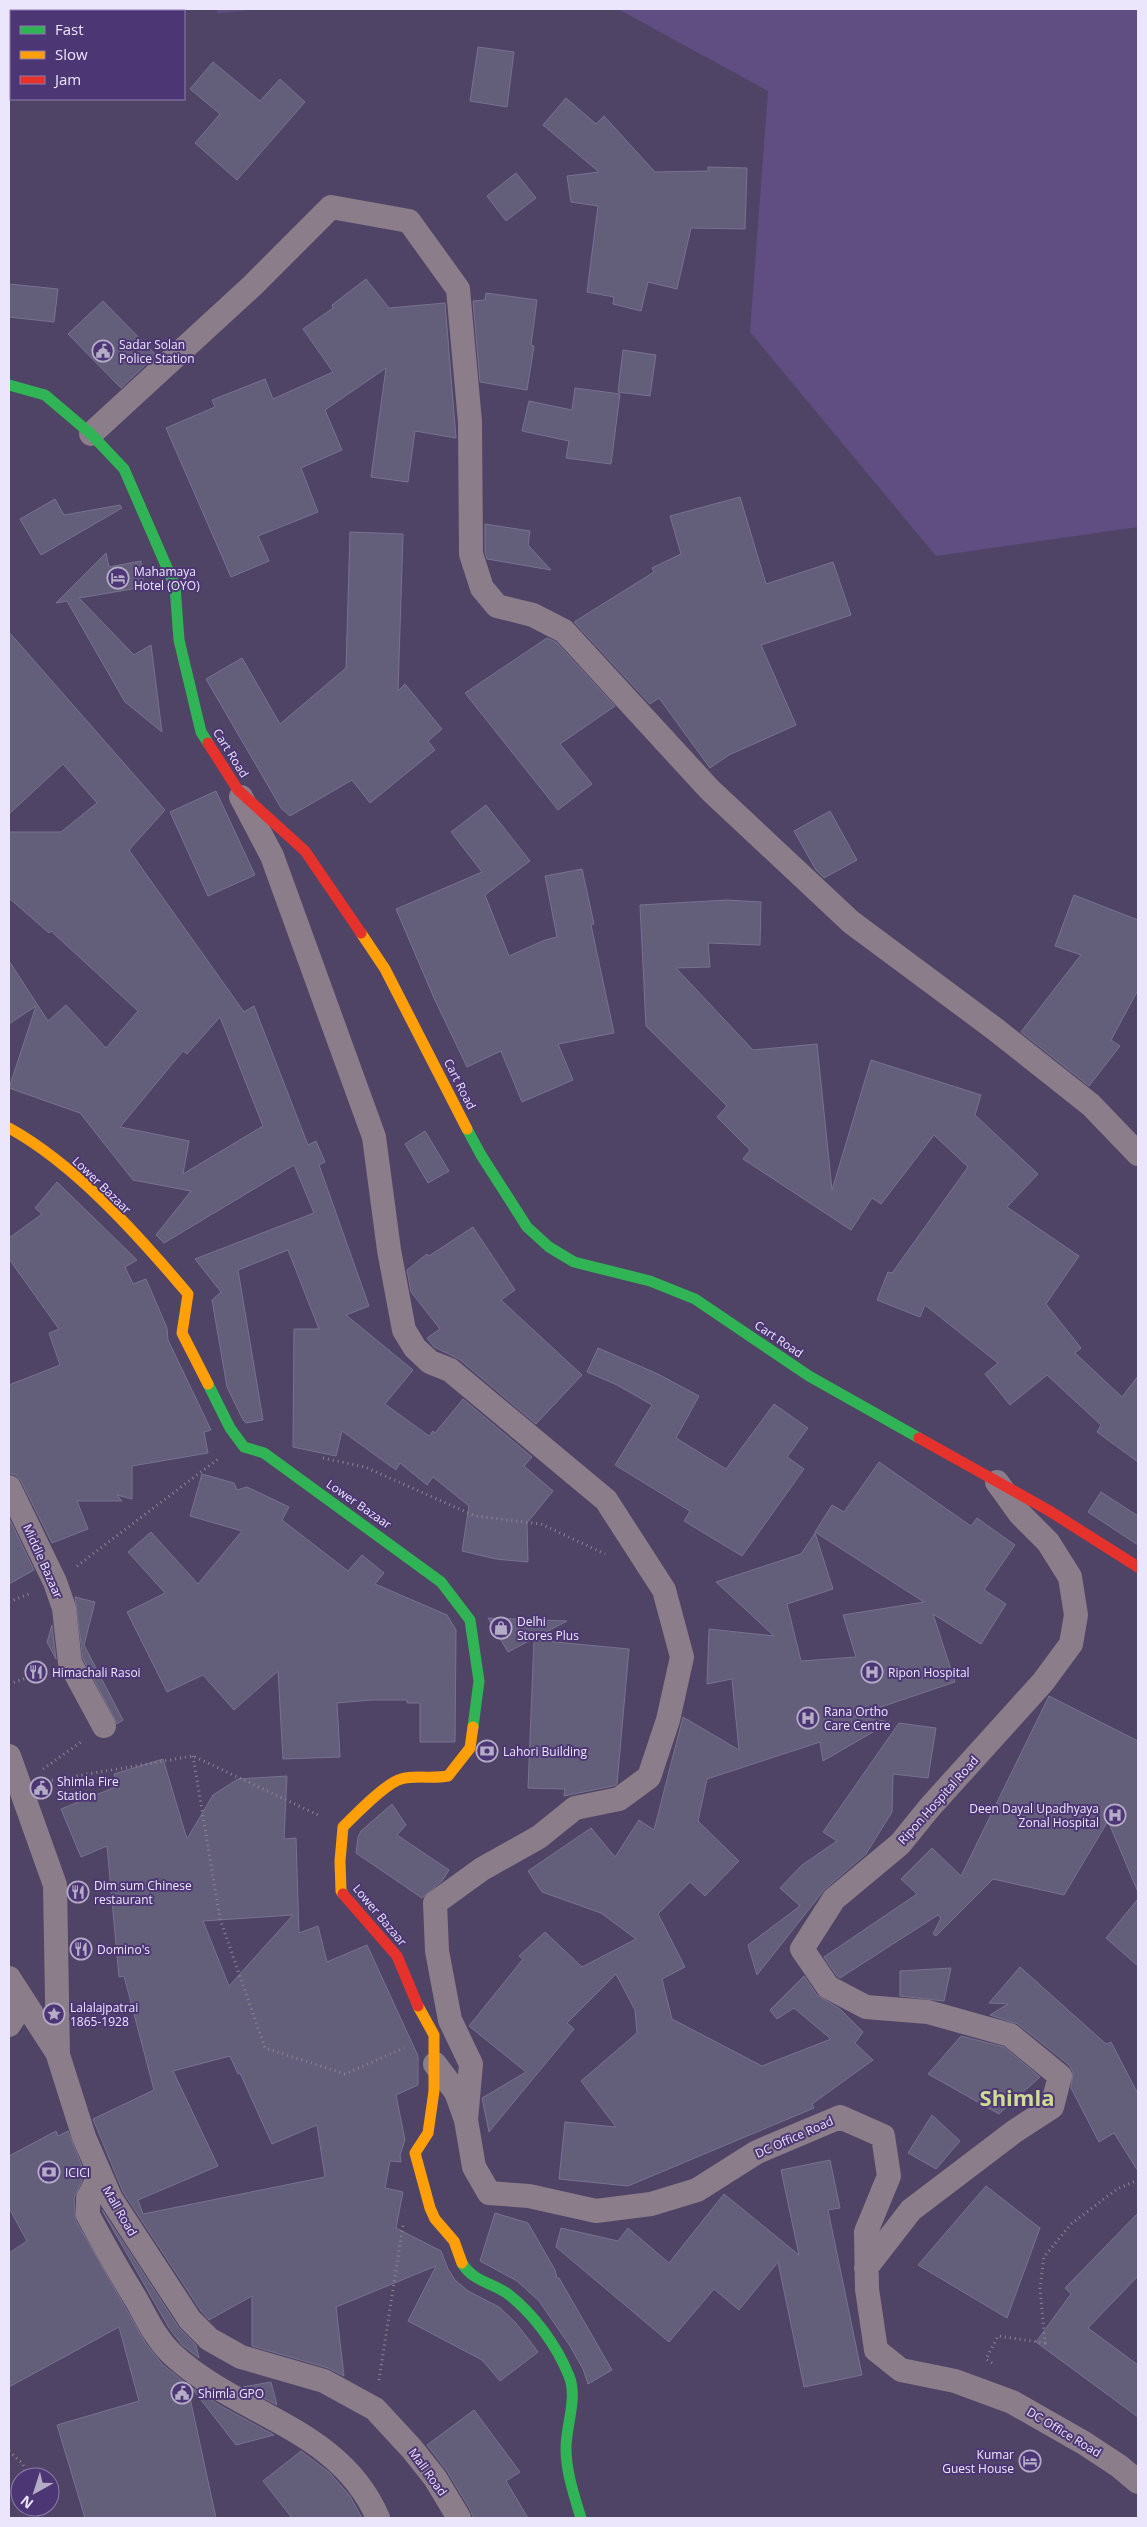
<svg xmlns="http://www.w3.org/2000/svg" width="1147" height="2527" font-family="'Open Sans',sans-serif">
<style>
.green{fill:#604e82}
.building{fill:#635e7a;stroke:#77738f;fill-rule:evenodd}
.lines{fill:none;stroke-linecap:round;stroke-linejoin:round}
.path{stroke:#8f8390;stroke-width:3;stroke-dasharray:1 4;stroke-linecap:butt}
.street{stroke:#8c7d8a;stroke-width:24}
.fast{stroke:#30b455;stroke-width:11}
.slow{stroke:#ff9f0a;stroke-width:11}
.jam{stroke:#e5322d;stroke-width:11}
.labels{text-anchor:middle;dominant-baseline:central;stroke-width:4;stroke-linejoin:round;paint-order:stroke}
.poi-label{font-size:12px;fill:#ece6fd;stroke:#4d3674;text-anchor:start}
.street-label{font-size:12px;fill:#ece6fd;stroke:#4d3674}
.town-label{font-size:22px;font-weight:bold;fill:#cdde92;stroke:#4d3674}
</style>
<rect width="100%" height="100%" fill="#504466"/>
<path class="green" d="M216,9H262L218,13Z
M618,9H1138V527L936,556L750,332L768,91Z"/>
<path class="building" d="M478,47L514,52L507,107L470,101Z
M213,62L260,101L280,79L305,102L237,180L195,143L220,114L190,89Z
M566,98L596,124L604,116L655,172L708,171V167L747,168L745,229L691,228L677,289L648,282L641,311L613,304L614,297L587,292L598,206L571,202L567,176L599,172L543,125Z
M516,173L536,198L506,221L487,196Z
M366,279L389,308L445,303L456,438L415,431L408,482L371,477L386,368L325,410L342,450L301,468L318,512L258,536L269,561L231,577L166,428L215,407L212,400L265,379L273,399L333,372L303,329L333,308L332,305Z
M9,284L58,289L54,322L9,317Z
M486,293L537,300L531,345L534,346L527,390L480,382L473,301L485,300Z
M103,301L156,355L121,388L68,334Z
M623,350L656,355L650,396L618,392Z
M575,388L620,394L611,464L566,458L569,441L522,431L529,401L572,410Z
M740,497L766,584L833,562L851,615L761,645L796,725L729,755L710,768L659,698L650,704L574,622L654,572L652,568L681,554L670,516Z
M55,499L64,515L120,505L122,508L41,555L20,519Z
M485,524L530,531L528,545L551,570L487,559L485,552Z
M350,532L403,534L398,691L405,684L442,729L428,741L435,750L370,803L352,780L290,816L281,808L206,679L242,658L280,724L346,668Z
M106,553L109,567L141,561L144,587L79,598L134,655L151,645L162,732L125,702L67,601L56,603Z
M9,632L165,810L129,850L244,1012L254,1006L308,1145L316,1141L325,1162L319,1165L369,1306L346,1315L413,1370L385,1404L429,1436L433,1431L435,1433L463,1399L532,1457L524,1466L553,1491L527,1523L528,1562L496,1559L462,1551L469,1506L433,1477L427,1485L400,1463L396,1470L342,1431L336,1456L293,1447L294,1329H319L288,1250L238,1270L263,1420L246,1423L243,1420L227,1387L212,1300L221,1292L195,1259L314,1213L294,1165L164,1243L156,1235L191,1191L133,1180L80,1113L9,1088L36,1006L9,1024V961L48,1021L66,1005L106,1048L138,1011L51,931L49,933L9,898V832H61L97,803L63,764L9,814ZM220,1017L263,1126L183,1174L189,1141L120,1127L183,1051L187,1054Z
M547,638L556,642L615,706L560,744L592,784L558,810L465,693Z
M216,791L255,875L208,896L170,812Z
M486,805L530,861L485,895L509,956L545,940L557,937L545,876L582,869L594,924L591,925L614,1033L558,1044L573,1080L522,1102L501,1051L467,1067L434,998L396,909L482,872L451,832Z
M830,811L857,860L824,878L816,870L794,831Z
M1074,895L1138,920V990L1111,1040L1120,1046L1089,1086L1021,1032L1081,955L1055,946Z
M727,900L761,902L760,945L708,943L710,967L676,968L753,1050L817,1044L832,1190L871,1060L981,1095L975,1115L1038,1174L1007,1207L1079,1256L1046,1304L1081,1348L1075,1353L1122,1397L1138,1376V1462L1097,1432L1101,1425L1047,1375L1010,1405L985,1374L998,1363L925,1305L920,1317L877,1300L888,1272L892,1273L968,1167L934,1135L881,1204L872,1198L851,1230L743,1159L750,1150L717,1117L727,1106L646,1026L640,905Z
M425,1131L449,1171L428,1183L405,1144Z
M57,1182L137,1260L125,1267L133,1284L146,1279L167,1328L168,1340L211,1430L204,1432L208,1453L132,1466V1499L117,1495L122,1501H77L88,1529L52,1543L21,1481L16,1475L9,1473V1385L60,1365L49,1333L59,1329L9,1259V1238L42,1214L35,1208Z
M473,1227L515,1290L501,1300L582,1375L536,1424L459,1359L434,1347L427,1338L440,1329L411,1292L407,1270L427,1254L429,1256Z
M598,1348L658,1374L699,1396L676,1438L726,1469L774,1404L808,1428L787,1457L804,1469L742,1556L684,1521L690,1511L615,1465L652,1405L617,1385L587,1372Z
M879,1462L971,1526L977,1518L1015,1545L984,1590L1006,1604L981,1644L933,1614L955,1682L854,1716L890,1722L823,1761L820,1742L707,1779L698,1821L739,1861L705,1896L690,1882L658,1914L685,1967L662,1979L672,2019L762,2066L831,2039L794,2008L777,2019L770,2010L804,1976L817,1995L840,2009L863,2032L855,2043L873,2060L812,2104L814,2108L628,2186L559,2179L565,2122L616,2127L581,2081L637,2033L635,2010L616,1974L567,2023L574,2029L489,2132L482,2098L526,2072L469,2026L523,1959L519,1956L545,1932L582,1967L636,1939L601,1913L542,1892L528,1871L591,1828L615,1857L639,1820L654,1830L683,1717L739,1750L732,1679L707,1684L709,1629L774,1636L716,1582L801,1554L815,1533L833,1589L787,1604L801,1661L856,1657L843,1615L924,1602L815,1532L832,1505L844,1512Z
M202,1474L234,1483L237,1490L247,1487L289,1507L282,1520L348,1571L362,1555L384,1573L375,1584L447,1615L456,1630L455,1742H420V1703H407V1700H371L337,1703L340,1757L283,1759L278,1671L234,1710L203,1675L167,1692L127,1612L165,1593L128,1552L151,1532L198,1584L242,1531L190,1516Z
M1101,1492L1138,1516V1545L1088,1512Z
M9,1518L34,1570L9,1584Z
M75,1597L95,1602L84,1645L123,1720L117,1724L83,1659Z
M488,1618L567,1621L508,1652Z
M52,1625L56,1659L47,1642Z
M534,1640L629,1649L617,1784L613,1786L564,1796L565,1789L528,1788Z
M1049,1696L1138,1741V1892L1108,1821L1064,1895L993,1879L936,1936L933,1934L941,1918L938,1915L840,1978L837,1976L824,1957L917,1894L901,1879L932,1848L961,1876Z
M899,1723L936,1728L928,1778L893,1774L892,1812L866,1854L825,1889L757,1975L748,1945L800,1906L780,1888L802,1865L837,1841L823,1832Z
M163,1759L187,1839L213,1795L238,1779L287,1776L284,1839L296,1838L299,1933L318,1926L327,1962L367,1945L418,2056V2085L396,2095L405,2140L400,2155L401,2162L390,2161L385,2188L403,2192L396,2228L441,2251L448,2269L455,2280L468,2291L499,2307L515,2322L530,2341L538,2352L500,2381L482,2360L408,2321L436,2266L336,2307L344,2376L328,2368L252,2346V2296L209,2320L201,2311L123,2192L93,2119L154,2090L124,1976L119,1977L107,1846L81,1857L61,1809L118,1786L114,1774ZM293,1915L229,1986L203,1921ZM230,2056L238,2074L240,2073L272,2144L317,2125L325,2177L143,2214L138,2200L218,2166L173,2071Z
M392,1804L406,1825L397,1835L449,1870L442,1881L422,1898L356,1853L358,1837L361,1831Z
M1138,1899V1966L1106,1938Z
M1020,1967L1106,2044L1111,2042L1138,2094V2171L1114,2133L1099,2142L1071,2088L1073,2072L1069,2065L1018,2024L990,2015L1008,2004L989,2003Z
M951,1968L944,2001L900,1996V1971Z
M961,2036L1004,2047L1040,2077L999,2114L928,2074Z
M932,2115L960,2141L936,2169L908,2153Z
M56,2131L58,2136L68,2131L85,2174L74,2198L76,2221L146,2344L163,2365L187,2384L216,2518H85L57,2425L139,2401L119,2327L9,2387V2253L27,2241L9,2208V2156Z
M830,2160L840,2208L828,2210L862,2375L804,2387L778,2262L739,2310L714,2289L669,2342L556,2247L561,2228L618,2241L628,2228L669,2263L724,2194L799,2255L781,2170Z
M986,2186L1040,2228L1007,2318L918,2265Z
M102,2210L179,2328L196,2345L199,2358L182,2345L169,2328Z
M495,2213L528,2223L555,2270L557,2278H559L612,2370L588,2384L583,2369L570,2346L539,2301L517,2281L480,2261Z
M1138,2213V2276L1088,2328L1138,2365V2417L1036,2342L1071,2294L1065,2288Z
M271,2382L277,2405L243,2387Z
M191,2387L221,2406L274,2435L236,2445Z
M474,2410L520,2472L506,2481L528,2518H473L471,2511L447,2471L427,2445Z
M301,2451L330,2473L350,2496L362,2518H292L263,2481Z"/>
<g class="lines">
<path class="path" d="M323,1458L365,1467L475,1516L541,1524L605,1554
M77,1566L218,1459
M9,1602L31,1593
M9,1684L44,1672
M193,1756L220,1919L265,2048L345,2074L404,2048
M43,1769L81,1742
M47,1781L193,1756L318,1815
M992,2363L986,2359L998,2336L1045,2343L1040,2288L1044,2257L1071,2224L1117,2189L1138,2180
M379,2380L403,2225
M9,2451L23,2464L26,2477
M35,2507L38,2518"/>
<path class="street" d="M91,434L252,286L331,207L409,221L458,289L470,422L471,554L482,588L497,606L533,615L564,631L710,790L851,922L995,1029L1091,1105L1138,1154
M241,797L272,856L374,1137L389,1250L404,1330L415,1348L430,1362L450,1370L606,1500L664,1590L682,1657L668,1720L649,1777L619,1799L575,1808L539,1837L482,1869L435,1903L437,1951L450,2020L471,2064L466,2120
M9,1487L55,1582L64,1608L70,1663L104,1726
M9,1756L55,1885L58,2055L84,2137L111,2199L190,2320L209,2339L241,2357L324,2381L375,2409L412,2449L435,2478L459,2518
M9,1978L58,2054
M9,2025L24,2002
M435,2064L456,2092L466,2120L474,2167L489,2193L529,2196L596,2211L651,2204L697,2190L757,2152L840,2117L883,2136L889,2176L866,2232L867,2289L876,2350L901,2370L955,2381L1012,2402L1084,2443L1119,2466L1138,2482
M100,2175L88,2198V2215C103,2244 120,2273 137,2301C147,2320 157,2340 173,2355C239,2416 340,2428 378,2518
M866,2268L911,2210L1015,2131L1052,2107L1060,2076L1010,2035L928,2012L866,2007L828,1987L802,1949L834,1899L900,1844L930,1807L1043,1682L1071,1644L1076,1615L1070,1577L1048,1542L1020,1514L997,1482"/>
<path class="fast" d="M9,385L45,395L91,434L124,469L175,586L179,640L201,732L208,743
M467,1129L481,1155L527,1227L549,1247L574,1262L650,1281L695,1299L809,1376L919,1438
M208,1384L230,1428L244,1447L264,1453L441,1582L470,1620L479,1681L473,1727
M462,2263C472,2281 493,2283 508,2294C534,2314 557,2346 569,2376C578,2398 566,2425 566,2448C566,2472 574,2495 581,2518"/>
<path class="slow" d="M361,933L385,969L467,1129
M9,1128C75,1164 139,1236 188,1294L182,1333L208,1384
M343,1894L341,1891L340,1861L343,1827C355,1815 386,1783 401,1779C414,1775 433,1779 448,1776L470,1748L473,1727
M418,2006L434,2035V2091L428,2133L415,2153L430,2208L435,2219L454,2241L462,2263"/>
<path class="jam" d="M208,743L238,790L305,851L361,933
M919,1438L1048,1510L1138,1567
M343,1894L397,1956L418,2006"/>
</g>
<defs>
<g id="civic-ring" transform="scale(1.125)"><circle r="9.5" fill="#4d3674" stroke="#b5adc8" stroke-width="1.5"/><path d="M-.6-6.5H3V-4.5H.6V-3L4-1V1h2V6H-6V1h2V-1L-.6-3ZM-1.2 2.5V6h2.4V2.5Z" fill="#b5adc8"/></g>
<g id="hotel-ring" transform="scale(1.125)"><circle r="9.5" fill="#4d3674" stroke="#b5adc8" stroke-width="1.5"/><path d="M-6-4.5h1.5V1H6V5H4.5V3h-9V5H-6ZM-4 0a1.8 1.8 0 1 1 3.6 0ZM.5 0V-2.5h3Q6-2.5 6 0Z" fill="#b5adc8"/></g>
<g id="shop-ring" transform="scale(1.125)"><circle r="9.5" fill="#4d3674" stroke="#b5adc8" stroke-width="1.5"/><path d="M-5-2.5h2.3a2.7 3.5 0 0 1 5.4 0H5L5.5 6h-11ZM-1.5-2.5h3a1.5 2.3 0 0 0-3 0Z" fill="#b5adc8"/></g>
<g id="restaurant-ring" transform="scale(1.125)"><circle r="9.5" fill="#4d3674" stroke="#b5adc8" stroke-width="1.5"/><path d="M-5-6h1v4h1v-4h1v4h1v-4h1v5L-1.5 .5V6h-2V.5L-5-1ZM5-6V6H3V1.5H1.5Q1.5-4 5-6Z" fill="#b5adc8"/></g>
<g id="hospital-ring" transform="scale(1.125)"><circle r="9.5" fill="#4d3674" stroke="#b5adc8" stroke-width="1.5"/><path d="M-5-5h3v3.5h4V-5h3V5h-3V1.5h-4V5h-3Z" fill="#b5adc8"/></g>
<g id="bank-ring" transform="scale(1.125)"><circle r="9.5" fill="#4d3674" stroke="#b5adc8" stroke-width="1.5"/><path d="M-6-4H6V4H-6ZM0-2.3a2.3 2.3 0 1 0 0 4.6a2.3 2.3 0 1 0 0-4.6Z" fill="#b5adc8"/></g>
<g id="sight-ring" transform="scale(1.125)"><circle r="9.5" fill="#4d3674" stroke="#b5adc8" stroke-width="1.5"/><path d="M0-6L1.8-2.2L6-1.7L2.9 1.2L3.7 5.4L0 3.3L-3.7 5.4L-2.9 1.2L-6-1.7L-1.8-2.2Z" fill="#b5adc8"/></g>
</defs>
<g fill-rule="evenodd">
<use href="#civic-ring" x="103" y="351"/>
<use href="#hotel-ring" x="118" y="578"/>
<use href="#shop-ring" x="501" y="1628"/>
<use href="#restaurant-ring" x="36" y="1672"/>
<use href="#hospital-ring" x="872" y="1672"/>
<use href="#hospital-ring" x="808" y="1718"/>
<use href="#bank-ring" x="487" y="1751"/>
<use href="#civic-ring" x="41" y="1788"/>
<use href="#hospital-ring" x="1115" y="1815"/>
<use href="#restaurant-ring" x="78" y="1892"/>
<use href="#restaurant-ring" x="81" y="1949"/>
<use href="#sight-ring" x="54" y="2014"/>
<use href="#bank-ring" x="49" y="2172"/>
<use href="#civic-ring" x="182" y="2393"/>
<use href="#hotel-ring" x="1030" y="2461"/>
</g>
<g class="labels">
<g class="poi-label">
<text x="119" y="344">Sadar Solan<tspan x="119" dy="14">Police Station</tspan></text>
<text x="134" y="571">Mahamaya<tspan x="134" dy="14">Hotel (OYO)</tspan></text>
<text x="517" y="1621">Delhi<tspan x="517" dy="14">Stores Plus</tspan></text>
<text x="52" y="1672">Himachali Rasoi</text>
<text x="888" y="1672">Ripon Hospital</text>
<text x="824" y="1711">Rana Ortho<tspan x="824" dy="14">Care Centre</tspan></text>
<text x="503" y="1751">Lahori Building</text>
<text x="57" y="1781">Shimla Fire<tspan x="57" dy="14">Station</tspan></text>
<text x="1099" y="1808" text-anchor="end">Deen Dayal Upadhyaya<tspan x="1099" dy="14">Zonal Hospital</tspan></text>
<text x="94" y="1885">Dim sum Chinese<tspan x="94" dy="14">restaurant</tspan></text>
<text x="97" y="1949">Domino's</text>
<text x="70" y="2007">Lalalajpatrai<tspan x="70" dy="14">1865-1928</tspan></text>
<text x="65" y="2172">ICICI</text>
<text x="198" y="2393">Shimla GPO</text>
<text x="1014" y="2454" text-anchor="end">Kumar<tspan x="1014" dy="14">Guest House</tspan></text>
</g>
<g class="street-label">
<text transform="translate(231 753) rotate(58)">Cart Road</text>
<text transform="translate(460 1084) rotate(63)">Cart Road</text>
<text transform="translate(102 1185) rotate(44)">Lower Bazaar</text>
<text transform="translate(779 1339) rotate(34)">Cart Road</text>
<text transform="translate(359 1504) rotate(35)">Lower Bazaar</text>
<text transform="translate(43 1561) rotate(66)">Middle Bazaar</text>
<text transform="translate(938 1800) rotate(-48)">Ripon Hospital Road</text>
<text transform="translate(380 1915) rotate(50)">Lower Bazaar</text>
<text transform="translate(794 2137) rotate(-24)">DC Office Road</text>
<text transform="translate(120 2211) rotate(60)">Mall Road</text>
<text transform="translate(1064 2432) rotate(31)">DC Office Road</text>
<text transform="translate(428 2472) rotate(54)">Mall Road</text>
</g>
<g class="town-label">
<text x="1017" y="2097">Shimla</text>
</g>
</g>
<rect width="1147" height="2527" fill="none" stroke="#ece6fd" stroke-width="20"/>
<rect x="10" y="10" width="175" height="90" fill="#4d3674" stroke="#8d7cab"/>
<rect x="20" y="26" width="25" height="8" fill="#30b455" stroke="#8d7cab"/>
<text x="55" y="35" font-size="15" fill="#ece6fd">Fast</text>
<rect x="20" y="51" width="25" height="8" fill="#ff9f0a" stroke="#8d7cab"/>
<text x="55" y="60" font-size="15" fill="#ece6fd">Slow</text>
<rect x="20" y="76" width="25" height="8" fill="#e5322d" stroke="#8d7cab"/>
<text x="55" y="85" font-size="15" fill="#ece6fd">Jam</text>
<g transform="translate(35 2492) rotate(219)"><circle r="24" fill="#4d3674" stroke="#8d7cab"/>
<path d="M0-4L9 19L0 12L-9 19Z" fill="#b5adc8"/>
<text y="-8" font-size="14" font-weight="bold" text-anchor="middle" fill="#ece6fd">N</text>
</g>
</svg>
